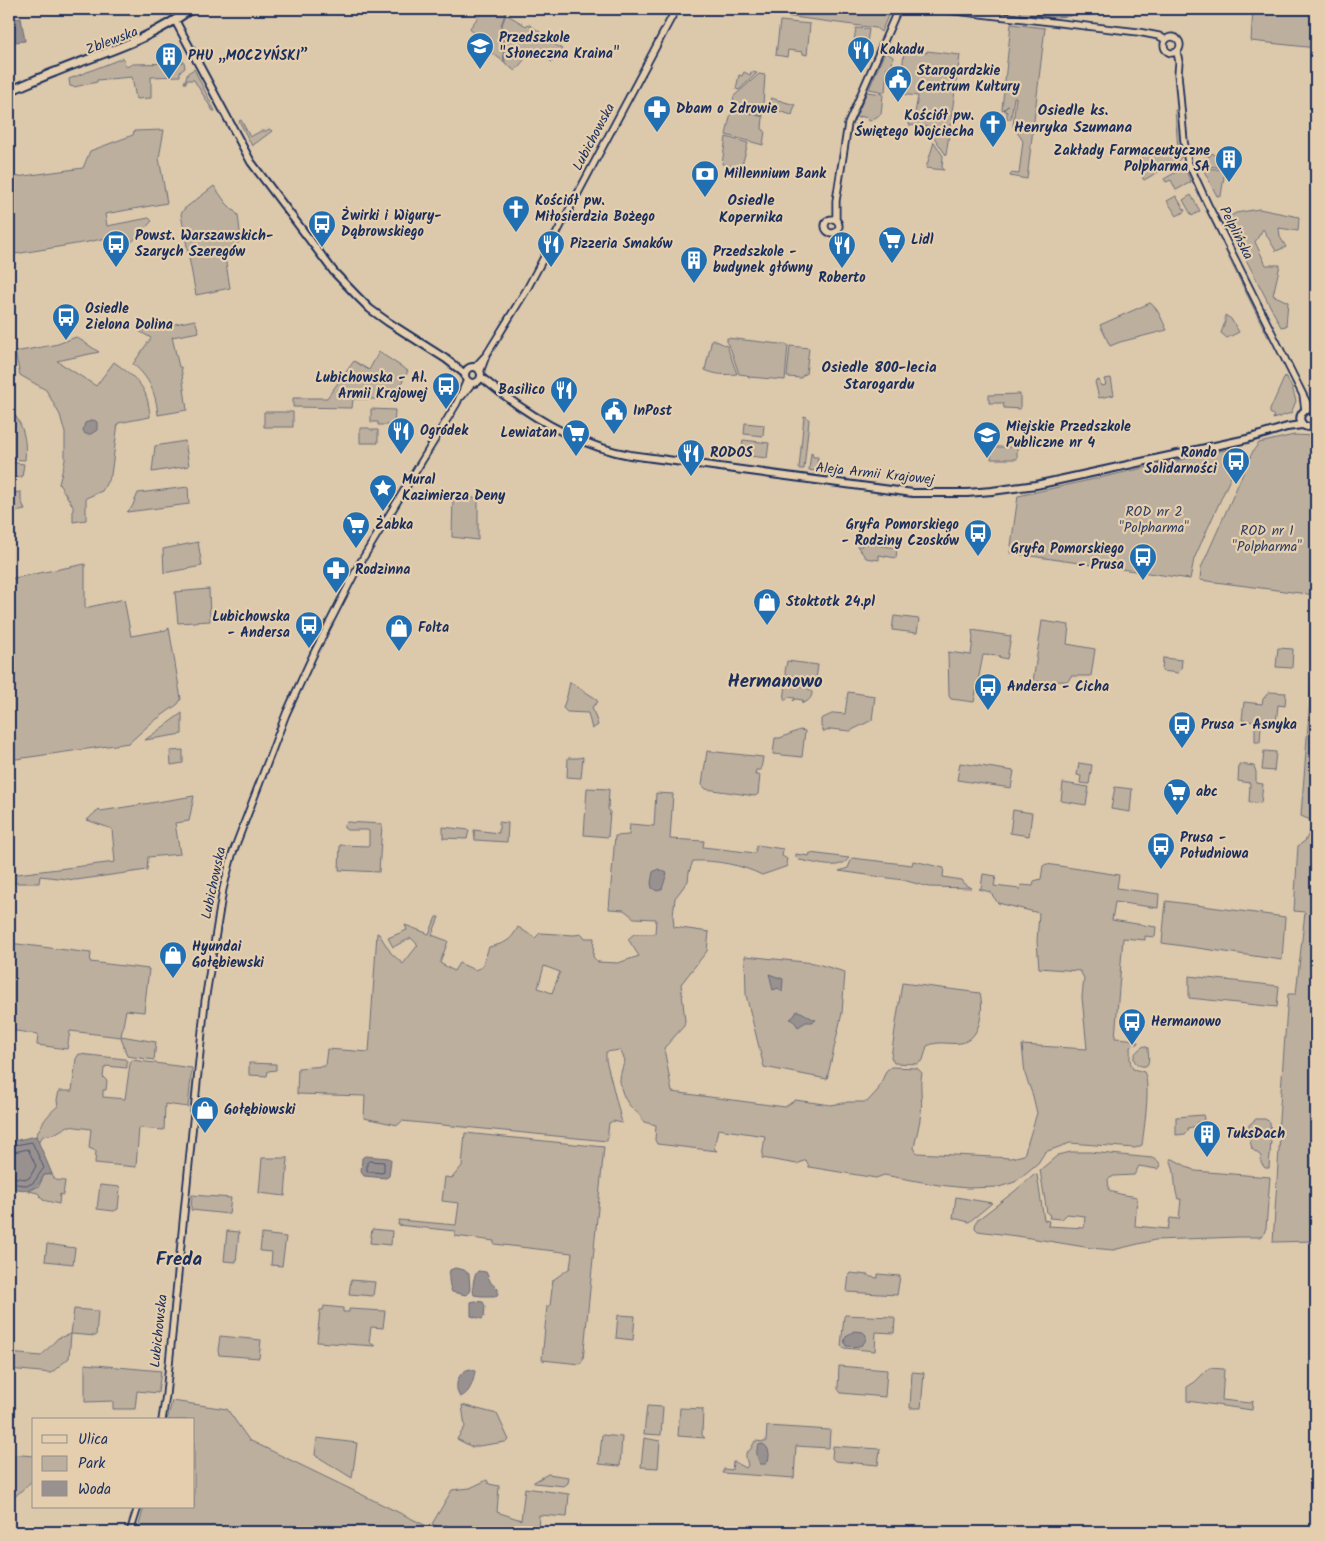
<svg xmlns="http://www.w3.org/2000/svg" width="1325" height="1541" font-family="Kalam,sans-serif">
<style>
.green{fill:#bcaf9d;stroke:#6c6f7e;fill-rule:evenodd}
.water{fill:#98918f;stroke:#666a7b}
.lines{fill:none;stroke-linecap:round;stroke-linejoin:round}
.shore{stroke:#4d5672;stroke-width:1}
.tertiary-casing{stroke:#1b2f5e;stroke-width:9}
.secondary-casing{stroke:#1b2f5e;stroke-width:10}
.primary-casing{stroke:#1b2f5e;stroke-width:11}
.tertiary{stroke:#e4cead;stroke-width:5.5}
.secondary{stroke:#e4cead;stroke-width:6}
.primary{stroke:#e4cead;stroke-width:7}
.rail-casing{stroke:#1b2f5e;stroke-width:3}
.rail{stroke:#e4cead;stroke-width:1;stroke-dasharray:4;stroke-linecap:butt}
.labels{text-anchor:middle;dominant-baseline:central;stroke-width:4.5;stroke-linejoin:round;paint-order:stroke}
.poi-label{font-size:14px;font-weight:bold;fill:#1b2f5e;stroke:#e4cead;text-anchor:start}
.street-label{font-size:14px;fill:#1b2f5e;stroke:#e4cead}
.park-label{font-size:14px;fill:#2b3c64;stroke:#e4cead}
.neighbourhood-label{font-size:15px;font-weight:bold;fill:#1b2f5e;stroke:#e4cead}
.district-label{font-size:19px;font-weight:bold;fill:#1b2f5e;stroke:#e4cead}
</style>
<rect width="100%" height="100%" fill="#dcc8aa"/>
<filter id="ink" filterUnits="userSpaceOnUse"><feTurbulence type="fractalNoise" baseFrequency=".02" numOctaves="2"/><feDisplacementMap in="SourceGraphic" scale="10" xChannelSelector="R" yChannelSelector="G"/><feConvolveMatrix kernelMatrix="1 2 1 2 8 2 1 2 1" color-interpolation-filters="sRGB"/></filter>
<g filter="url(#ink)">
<path class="green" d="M478,9H507L501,25L504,62L482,45L470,28L482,12Z
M779,9H882L890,11L881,32L876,28L778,15Z
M1020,9L1039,12L1041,9L1053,10L1052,13L1064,14L1065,13L1071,12L1070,16L1052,17L1020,14Z
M1253,9H1316V48L1251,41Z
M506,14L526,26L528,24L540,32L539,35L562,49L552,62L533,49L515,71L505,63L502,25Z
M780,21L810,24L807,55L803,54V52L788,50L787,57L776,55Z
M1011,24L1045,28L1027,179L1010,176L1011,173L1019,174L1023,141L1013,126L1016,97H1014L1011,119H1007V112L1004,110L1009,105L1003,110L1002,109Z
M856,28L869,29L867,43L854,41Z
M904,51L927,53V51L960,55L946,155L927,127L909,125L910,119H914L918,96L900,94Z
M887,53L893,57L892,66L887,67L885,92L869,89L884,54Z
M123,58L126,67L133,64L182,63L183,61L184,62L185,68L180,72V76L151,77V98L136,99L132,77L97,80V82L74,87L70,86L69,79Z
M194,69L215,111H213L194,80H186V83H184L188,73Z
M744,72L750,75L751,72L757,73L739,90L736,89L739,75L742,76Z
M759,74L765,75L763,104V116L732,107L734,96Z
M867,92L883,94L881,114L870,121L868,120V118L859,116V118L856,117Z
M771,98L795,105L792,115L768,108Z
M732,108L763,117L762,129L765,131L763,145L726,135Z
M1175,110H1177L1179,127L1178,111L1179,112L1182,156L1179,160L1144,180L1143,179L1141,151L1178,149Z
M241,120L250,137L261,131H266L269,129L272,131L252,146L239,121Z
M164,130L159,158L167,203L105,214L107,226L149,218L152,221L125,249L111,237L88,242L9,255V178L83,168L90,151L133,135L134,131Z
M726,137L748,143L741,169L722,164Z
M934,142L943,156L942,167L944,170L926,168Z
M1212,153L1229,164L1228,168L1206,166L1205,158L1210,156Z
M1206,168L1225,170L1221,196H1217L1204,171Z
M1180,170L1186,171L1191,182L1176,190L1171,180L1166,182L1164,179Z
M214,186L226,203L238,215L241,240L225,257L230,288L196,295L181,214L184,209Z
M1191,195L1200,211L1192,216L1183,200Z
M1176,196L1185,211L1177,216L1167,201Z
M1259,209L1299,217L1298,231L1279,228L1280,237L1286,247L1276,251L1263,229L1255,242L1266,265H1280L1273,295L1288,302L1286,326L1281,327L1225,219L1236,213Z
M1225,250L1227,251L1240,278L1246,286L1271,336L1268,337Z
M1150,303C1159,309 1162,321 1167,330L1120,342L1110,346L1100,325Z
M1225,315L1231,319L1239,332L1227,338L1221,333L1225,322Z
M195,320L199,332L172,337L179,367H181L187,410L158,415C156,394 150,378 133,364L151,338L139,331Z
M76,337L99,352L57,361L96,386L114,362C137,379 148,386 150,417L118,423L111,475L102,491L86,498V520L73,522V506L59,484L65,460V433L60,415L46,390L20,375L15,352L58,344Z
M727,338L788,345L785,380L749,377L747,375L739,374L731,350L727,343Z
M712,339L727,346L737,374C725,375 716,375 705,370Z
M790,346L809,348L806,374L803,375L801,378L787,377Z
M379,352L408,371L393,399H353L352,408L293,407V398H327L354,361L369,370Z
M1285,376L1292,387L1296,401L1291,413L1273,419L1274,416L1270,413V410Z
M1111,378L1114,395L1099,398L1095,382L1099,380L1101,386L1106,385L1104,379Z
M1020,394V409L1004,408L1003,403H989V395Z
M9,408C23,423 27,439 25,460L9,459Z
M371,409L395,410L394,425H378V422H371Z
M264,412H293V427H264Z
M804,416L807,417L809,420L804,469H799Z
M745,423L764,425L763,436L744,434Z
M360,428H369L371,430H378V443H360Z
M1294,435L1316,436V576L1315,595L1200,580L1201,568L1253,451L1259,443Z
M743,440L769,443L767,458L741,455Z
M185,441L189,466L152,472L155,446Z
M992,447H1017V459H991Z
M1238,447L1242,452L1194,559L1190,579L1010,553L1018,496Z
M811,453H812L813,457H818L817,463L821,468H825L826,463H827V473L809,470Z
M9,462L24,464L22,477L9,478Z
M188,487L189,504L127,512L132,507L138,493Z
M21,492V500L25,510L9,513V493Z
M453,497L478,498V540L452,537Z
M198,542L202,566L164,573L163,549Z
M862,543L897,548L896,558L879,555V560L866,558L857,546H862Z
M85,564V608L124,599L131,636L166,630L169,628L181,699L178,704L150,724L129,743L9,760V579Z
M209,589L210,621L178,623L175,592Z
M894,616L919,619L917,633L892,630Z
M1042,621L1069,625L1067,644L1095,649L1091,676H1071L1068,681L1033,682Z
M1316,621V1241L1273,1242L1280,1134L1278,1133L1288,994H1296L1305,912L1294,911L1298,846L1305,841L1315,822L1301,816Z
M972,630L1011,636L1007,659L999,657L1000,656L983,655L974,702L951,699L949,696L948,652L971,655L973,638Z
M1278,648L1293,649L1292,668L1276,667Z
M1163,658L1182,660L1181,670L1178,673L1162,671Z
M787,661L818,665L816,679L787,675L785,672Z
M570,682L595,698L598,702L592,707L598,725L592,729L588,713L567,712L563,708L567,696Z
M788,684L806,687L812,692C812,698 808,702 802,703L803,700L796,699L793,701L795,698L788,697L786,700H784L786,685Z
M848,692L875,696L872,720L850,731L831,729L824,732L821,726V719L834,713L845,714Z
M1269,692L1286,693L1285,706L1278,705L1276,723L1263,722L1261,725L1260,742H1255V722L1242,720L1244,702L1262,704L1263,699Z
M182,713V734L145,740Z
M800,730L805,731L802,757L773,754L775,738H780Z
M183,750V763L171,765L170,751Z
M707,751L763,757L761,770H756L755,775H760L758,794L755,796L706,789L702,785Z
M1264,751L1276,752L1274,771L1262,770Z
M583,757L581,778L567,777L568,758H578Z
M960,763L1014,771L1011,788L957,780Z
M1079,763L1092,765L1089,784L1080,783L1081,776L1077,775Z
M1239,764L1254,766L1256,772V783L1263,784L1261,803L1249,802L1250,783L1238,781Z
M1063,783L1089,787L1086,805L1061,801Z
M1115,787L1132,789L1130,812L1111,809Z
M587,788L609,789L608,809L610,812L608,837L584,835Z
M656,793L673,794L670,839L704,841L703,847L755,853L757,845L783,849L782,856L787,859L786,863L788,866L762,875C742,865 716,860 693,861L689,872L688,881L675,898L673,916L674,927L709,932L707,951L681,984L685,1021L684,1026L664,1048L672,1092L785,1107L795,1100L831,1105L848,1102H867L878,1090L886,1071L891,1067L917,1068L922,1073C919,1086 923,1099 921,1112C920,1124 916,1136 914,1148L917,1153L1011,1158L1024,1155L1037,1113L1033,1096L1025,1074L1022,1045L1087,1049L1082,997L1084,978L1080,971L1039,968L1037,941L1039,913L998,903L990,892L979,889L981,888L983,874L996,876L994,886L1020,889L1021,885L1033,886L1034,881L1041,879L1043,866L1046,864L1119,875L1117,888L1159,894L1158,908L1115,902L1112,920L1156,927L1155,937L1145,936V940L1123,938L1115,1038L1128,1039L1138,1042V1044H1134L1130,1047C1131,1056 1128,1059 1133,1069L1144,1072C1151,1084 1144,1129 1142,1145L1135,1148L1070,1143L1045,1152L1038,1163L1015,1182L999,1187L967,1188L939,1185L884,1175L876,1178L809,1167L806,1160L797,1164L762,1158L765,1136L718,1129L714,1148L717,1151L657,1144L655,1140L656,1125L644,1122C641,1116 639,1114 633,1109C626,1103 620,1090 620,1080C620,1074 623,1066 625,1060L620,1050L606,1052V1060L622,1123L613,1121L609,1123L607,1141L402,1121L398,1125L364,1118L365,1096L297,1094L298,1068L325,1066L327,1049L369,1052L377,933L379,934L391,953L403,964L418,945L411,938L393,947L388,938L407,930L405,925L429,934L436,917H439L432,935L448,941L440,963L454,971L459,963L475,970L482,967L489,947C505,943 510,942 518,927L535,938L540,933L574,935L582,934L585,938H594L593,957L598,962L618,963L639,956L628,939L634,934H655L656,919L634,918L624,910L609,909L615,836L629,835L630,824L654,826ZM544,966L560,972L552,993L538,988Z
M194,796L189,821L175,823L180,854L148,857L147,870L76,880L40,876L39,883H9V875L115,862L112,829L87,820L99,809L101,811Z
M1013,810L1032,813L1029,836L1010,833Z
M347,822L382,824L379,872L339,870L340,845L369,846V831L367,830H347L344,828V825Z
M499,822L508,823L507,842L475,840L474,830L499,833Z
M443,827L469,830L467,839L443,838Z
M810,853L849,858C839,872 814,862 799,860L796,857V854L809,856Z
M852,858L912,865L913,861C925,863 933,866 944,868L943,877L961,880L964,884L971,888L929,887L903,880L839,871L848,868Z
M1166,901L1285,917L1282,960L1162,943Z
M9,943L91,953L90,962L149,969L144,1012L126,1010L121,1036L156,1042L154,1060L127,1056L121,1037L70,1031L67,1049L37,1045L38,1034L9,1030Z
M745,956L814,963L845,972L842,1013L827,1079L764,1067L746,995Z
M1189,976L1279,986L1277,1007L1189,998Z
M902,983L980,993C984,1009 981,1039 961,1043C948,1045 940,1040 927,1046L923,1060L917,1064L894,1063L891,1057Z
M1144,1046L1148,1048C1148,1052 1150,1061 1147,1065C1142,1070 1122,1059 1144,1046Z
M79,1054L125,1059L127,1061V1068L106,1066L104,1069L103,1077L107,1081L106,1090H103V1097L125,1099L130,1064L132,1060L192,1068L188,1107L165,1104L164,1130L139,1128L136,1167L95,1163L96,1151L89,1148L91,1129L68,1126L54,1134L43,1136L38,1143L36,1136C42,1123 47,1115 58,1106L57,1100L59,1091H72L76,1059Z
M249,1063L276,1064V1070L268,1071L267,1076L249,1075Z
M1203,1115L1204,1119L1203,1123L1197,1122V1126L1188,1128V1131L1185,1134L1176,1135V1117Z
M1256,1119H1265L1270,1122L1271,1140L1269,1168H1265L1261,1163V1156L1252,1149L1249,1136V1125Z
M465,1133L604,1147L583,1360L580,1364L542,1360L547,1306H550L553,1280L570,1268L572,1253L494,1244V1241L455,1236V1231L398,1225L399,1220L456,1225L459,1203L442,1201L445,1177L452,1178L462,1166Z
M1071,1152H1090L1152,1158L1158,1161L1161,1166L1157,1169L1139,1166L1134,1175L1114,1176L1108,1179L1109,1190C1118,1195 1128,1195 1137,1197L1135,1226L1168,1229L1170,1218L1179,1219L1181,1199H1178C1173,1186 1177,1175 1170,1159H1173L1195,1171L1270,1177L1266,1228L1263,1236L1259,1237H1239L1155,1240L1113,1250L1091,1248L1024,1237L978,1231L975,1228L976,1221L1015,1191L1034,1174L1037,1175L1044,1220L1049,1221L1048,1226L1084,1228L1085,1216L1067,1214L1062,1219L1049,1218L1050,1215L1047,1213L1040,1170L1058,1155Z
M262,1158H288L285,1196L259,1193Z
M52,1174L55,1180L65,1181L63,1195L60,1194L59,1204L43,1200L38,1193L29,1191L39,1186L44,1175Z
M100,1185L120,1187L118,1209L114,1211L97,1209Z
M192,1195L231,1198L229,1214L191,1210Z
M956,1197L992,1203L969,1222L953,1218Z
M372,1229L392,1231L391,1245L370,1243Z
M227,1231L239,1232L236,1262L224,1261Z
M262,1234L286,1237L282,1266L271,1265L272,1252L260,1251Z
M47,1244L75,1248L73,1264L45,1261Z
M850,1273L868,1275L871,1277L878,1278V1274L900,1276L897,1295L847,1292L849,1274Z
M351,1280L375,1282L373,1296L349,1294Z
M324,1306L343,1308V1312H349V1309L385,1311L383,1328L371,1327L369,1342L375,1346L317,1342L320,1310H323Z
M74,1309L98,1311L96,1336L71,1334L69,1358L51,1373L9,1369V1353L41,1356L58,1338L71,1334Z
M618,1315L635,1316L633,1340L616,1338Z
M845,1315L892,1317L895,1319L894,1333L876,1332L875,1351L844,1348L841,1346L844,1317Z
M220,1336L261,1340L259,1358L219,1355L218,1351Z
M85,1364L161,1371L158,1393L137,1391L135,1409H113V1401L85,1402Z
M839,1366L887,1370L885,1397L841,1393L838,1389Z
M1209,1368L1224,1369L1222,1400L1250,1403L1253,1401L1252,1410L1187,1401V1387L1195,1382Z
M912,1372L924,1373L921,1408H910Z
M172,1401L227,1409L249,1440L439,1532H137L144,1507H194V1420H167Z
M462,1405L497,1414L509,1440L505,1442L472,1447L457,1439L465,1427Z
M647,1406L663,1407L661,1435L644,1434Z
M680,1408L703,1409L702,1435L705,1438L678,1436Z
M767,1426L830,1430L829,1448L796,1446L794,1478L722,1473L724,1469L732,1470L733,1462H735L746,1468L748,1465L746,1458V1453L751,1449L755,1441L766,1442Z
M602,1435L622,1437L620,1466L599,1464Z
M317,1438L357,1443L352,1478L315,1455Z
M644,1438L660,1441L658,1468L641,1467Z
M833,1446L880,1449L878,1465L835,1461L832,1458Z
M9,1454L34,1456V1479L9,1502Z
M548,1474L569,1477L568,1483L564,1486L534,1483V1482Z
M487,1480L489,1484L499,1486L497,1512L521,1520L525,1488L569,1494L567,1517L539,1515L538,1532H452L453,1530L446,1525L439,1527L432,1524L452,1490L470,1488Z"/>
<path class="water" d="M21,18L25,41L14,42L11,19Z
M94,420L97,422V430L91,434H85L83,430L85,423Z
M658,869L667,873L662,889L657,891L652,888L651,883L653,872Z
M769,974L783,979L782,992L778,988L773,990C771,984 771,979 769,974Z
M797,1011C804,1012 809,1018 816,1020L812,1022H806L798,1027L793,1020L790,1019L794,1016Z
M36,1136L52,1174L44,1175C35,1194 27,1190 9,1188V1142Z
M365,1156L389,1158L391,1160L389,1176L386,1178L364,1176L361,1172L362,1158Z
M455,1268L464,1270L469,1274L470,1289L468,1294L466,1295L452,1292C449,1285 448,1277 450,1270Z
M478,1271L486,1272L491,1283L498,1289V1294L496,1296H481L474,1295C472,1288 473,1276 478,1271Z
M475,1301L483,1302L485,1306L484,1317L482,1319L471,1316V1302Z
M854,1331L863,1332L866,1335C866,1348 856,1347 846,1346C842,1338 847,1335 854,1331Z
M470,1369L475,1371C474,1380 470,1394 460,1397C453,1387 458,1371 470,1369Z
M762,1444C770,1446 771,1458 766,1464H760C757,1458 755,1450 759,1445Z"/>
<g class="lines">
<path class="shore" d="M9,1146L32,1142L44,1168C40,1172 37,1179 34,1182C28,1188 16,1183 9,1183
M9,1153L28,1149L36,1166L30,1177L27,1179L9,1177
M369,1161L384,1162V1171L382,1173L367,1171V1163Z"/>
<g class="tertiary-casing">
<path id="tertiary" d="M938,9L1138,32L1159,36L1166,40
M1164 45a8 8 0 1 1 16 0a8 8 0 1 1-16 0Z
M1177,52L1179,62L1178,74L1184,141L1188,162L1207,203L1310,409
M825 226a7 7 0 1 1 14 0a7 7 0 1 1-14 0Z
M836,220V201L848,124L898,9
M475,367L487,354L527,289L676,9
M480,372L486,356
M1303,395L1305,410
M462,396L472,383
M162,1420L166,1395L205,1001L223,889L232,855L286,714L314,653L360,563L457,403L467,380
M130,1532L138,1507"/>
</g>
<g class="secondary-casing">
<path id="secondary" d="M175,20L251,162L334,272L357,296L370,309L388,322L446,359L465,374
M465 375a8 8 0 1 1 16 0a8 8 0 1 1-16 0Z
M481,377C524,413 574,445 630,455L913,493H967L992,491L1036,485L1247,439L1287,427L1302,425
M1316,413L1310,409C1292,412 1302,435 1316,424"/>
</g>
<g class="primary-casing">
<path id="primary" d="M9,91C24,85 39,78 55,72C104,52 148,41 191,9"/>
</g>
<use href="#tertiary" class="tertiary"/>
<use href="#secondary" class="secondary"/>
<use href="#primary" class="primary"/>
<g class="rail-casing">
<path id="rail" d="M1312,185H1316"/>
</g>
<use href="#rail" class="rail"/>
</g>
</g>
<defs>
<g id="school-pin" transform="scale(1.4375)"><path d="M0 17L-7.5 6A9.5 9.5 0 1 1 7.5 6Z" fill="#1f6fb2" stroke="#e4cead"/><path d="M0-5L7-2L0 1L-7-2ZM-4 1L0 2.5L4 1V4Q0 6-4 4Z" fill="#fff"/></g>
<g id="restaurant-pin" transform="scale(1.4375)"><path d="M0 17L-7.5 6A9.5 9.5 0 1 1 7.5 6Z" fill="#1f6fb2" stroke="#e4cead"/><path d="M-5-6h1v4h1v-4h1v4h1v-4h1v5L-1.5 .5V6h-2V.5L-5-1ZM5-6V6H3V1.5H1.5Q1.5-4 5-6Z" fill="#fff"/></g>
<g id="building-pin" transform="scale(1.4375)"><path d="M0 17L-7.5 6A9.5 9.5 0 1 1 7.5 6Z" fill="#1f6fb2" stroke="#e4cead"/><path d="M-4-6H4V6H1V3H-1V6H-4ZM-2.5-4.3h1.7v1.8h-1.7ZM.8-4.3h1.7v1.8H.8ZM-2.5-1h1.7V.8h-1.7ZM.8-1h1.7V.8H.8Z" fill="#fff"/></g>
<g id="civic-pin" transform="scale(1.4375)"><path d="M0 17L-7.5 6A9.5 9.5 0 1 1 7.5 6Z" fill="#1f6fb2" stroke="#e4cead"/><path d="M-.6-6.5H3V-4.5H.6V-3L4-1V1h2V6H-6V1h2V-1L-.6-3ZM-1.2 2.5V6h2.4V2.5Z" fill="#fff"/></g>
<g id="pharmacy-pin" transform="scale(1.4375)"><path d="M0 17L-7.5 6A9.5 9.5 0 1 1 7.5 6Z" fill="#1f6fb2" stroke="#e4cead"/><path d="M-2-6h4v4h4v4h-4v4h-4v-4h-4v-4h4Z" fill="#fff"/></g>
<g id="church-pin" transform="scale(1.4375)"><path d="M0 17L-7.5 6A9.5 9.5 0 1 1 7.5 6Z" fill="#1f6fb2" stroke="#e4cead"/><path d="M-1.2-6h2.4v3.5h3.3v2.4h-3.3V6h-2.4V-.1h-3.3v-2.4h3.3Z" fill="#fff"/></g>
<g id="bank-pin" transform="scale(1.4375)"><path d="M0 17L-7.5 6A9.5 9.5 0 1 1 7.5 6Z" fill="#1f6fb2" stroke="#e4cead"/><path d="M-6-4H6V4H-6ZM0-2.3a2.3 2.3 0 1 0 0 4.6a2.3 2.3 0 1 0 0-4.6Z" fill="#fff"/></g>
<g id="bus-pin" transform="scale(1.4375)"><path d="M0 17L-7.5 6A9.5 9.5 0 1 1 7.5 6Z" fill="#1f6fb2" stroke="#e4cead"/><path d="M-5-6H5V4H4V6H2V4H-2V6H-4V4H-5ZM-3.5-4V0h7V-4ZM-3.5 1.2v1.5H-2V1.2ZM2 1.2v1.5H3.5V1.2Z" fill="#fff"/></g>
<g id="supermarket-pin" transform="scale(1.4375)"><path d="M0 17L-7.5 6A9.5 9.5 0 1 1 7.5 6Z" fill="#1f6fb2" stroke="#e4cead"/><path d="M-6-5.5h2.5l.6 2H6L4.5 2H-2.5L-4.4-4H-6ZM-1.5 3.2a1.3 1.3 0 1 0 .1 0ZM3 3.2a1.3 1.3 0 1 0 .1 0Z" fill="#fff"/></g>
<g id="sight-pin" transform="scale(1.4375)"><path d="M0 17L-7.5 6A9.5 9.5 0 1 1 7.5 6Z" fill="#1f6fb2" stroke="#e4cead"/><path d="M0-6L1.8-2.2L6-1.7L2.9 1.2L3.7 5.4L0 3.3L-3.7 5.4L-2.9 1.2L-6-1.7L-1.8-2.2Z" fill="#fff"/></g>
<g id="shop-pin" transform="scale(1.4375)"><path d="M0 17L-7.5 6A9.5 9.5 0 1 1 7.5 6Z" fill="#1f6fb2" stroke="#e4cead"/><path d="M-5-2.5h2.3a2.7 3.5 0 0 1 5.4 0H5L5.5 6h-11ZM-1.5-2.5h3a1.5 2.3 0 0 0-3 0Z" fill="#fff"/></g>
</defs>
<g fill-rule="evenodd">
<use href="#school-pin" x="480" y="46"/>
<use href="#restaurant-pin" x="861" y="50"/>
<use href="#building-pin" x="169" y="56"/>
<use href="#civic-pin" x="898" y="79"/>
<use href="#pharmacy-pin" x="657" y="109"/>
<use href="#church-pin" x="993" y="124"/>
<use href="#building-pin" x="1229" y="159"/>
<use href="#bank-pin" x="705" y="174"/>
<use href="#church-pin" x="516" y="209"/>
<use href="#bus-pin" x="322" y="224"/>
<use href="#supermarket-pin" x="892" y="240"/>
<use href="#bus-pin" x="116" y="244"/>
<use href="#restaurant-pin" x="551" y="244"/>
<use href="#restaurant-pin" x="842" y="245"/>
<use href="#building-pin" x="694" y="260"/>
<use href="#bus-pin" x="66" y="317"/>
<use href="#bus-pin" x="446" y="386"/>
<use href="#restaurant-pin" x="564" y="390"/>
<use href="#civic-pin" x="614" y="411"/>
<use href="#restaurant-pin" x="401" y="431"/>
<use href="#supermarket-pin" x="576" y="433"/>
<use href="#school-pin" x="987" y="435"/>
<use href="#restaurant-pin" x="691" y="453"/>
<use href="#bus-pin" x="1236" y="461"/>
<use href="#sight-pin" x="383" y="488"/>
<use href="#supermarket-pin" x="356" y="525"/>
<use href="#bus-pin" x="978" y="533"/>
<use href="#bus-pin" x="1143" y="557"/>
<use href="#pharmacy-pin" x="336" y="570"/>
<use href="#shop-pin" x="767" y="602"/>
<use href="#bus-pin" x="309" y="625"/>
<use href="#shop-pin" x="399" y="628"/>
<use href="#bus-pin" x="988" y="687"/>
<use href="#bus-pin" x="1182" y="725"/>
<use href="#supermarket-pin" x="1177" y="792"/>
<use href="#bus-pin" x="1161" y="846"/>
<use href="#shop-pin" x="173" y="955"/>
<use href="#bus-pin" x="1132" y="1022"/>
<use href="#shop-pin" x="205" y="1110"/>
<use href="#building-pin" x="1207" y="1134"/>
</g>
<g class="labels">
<g class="poi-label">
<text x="499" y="38">Przedszkole<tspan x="499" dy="16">"Słoneczna Kraina"</tspan></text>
<text x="880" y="50">Kakadu</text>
<text x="188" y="56">PHU ,,MOCZYŃSKI”</text>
<text x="917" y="71">Starogardzkie<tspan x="917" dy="16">Centrum Kultury</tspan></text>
<text x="676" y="109">Dbam o Zdrowie</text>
<text x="974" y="116" text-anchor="end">Kościół pw.<tspan x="974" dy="16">Świętego Wojciecha</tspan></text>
<text x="1210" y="151" text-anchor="end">Zakłady Farmaceutyczne<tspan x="1210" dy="16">Polpharma SA</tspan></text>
<text x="724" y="174">Millennium Bank</text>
<text x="535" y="201">Kościół pw.<tspan x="535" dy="16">Miłosierdzia Bożego</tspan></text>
<text x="341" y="216">Żwirki i Wigury-<tspan x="341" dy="16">Dąbrowskiego</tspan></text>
<text x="135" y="236">Powst. Warszawskich-<tspan x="135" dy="16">Szarych Szeregów</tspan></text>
<text x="911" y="240">Lidl</text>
<text x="570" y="244">Pizzeria Smaków</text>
<text x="713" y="252">Przedszkole -<tspan x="713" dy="16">budynek główny</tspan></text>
<text x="842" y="278" text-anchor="middle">Roberto</text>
<text x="85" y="309">Osiedle<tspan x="85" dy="16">Zielona Dolina</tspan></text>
<text x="427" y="378" text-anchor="end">Lubichowska - Al.<tspan x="427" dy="16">Armii Krajowej</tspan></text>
<text x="545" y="390" text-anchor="end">Basilico</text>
<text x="633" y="411">InPost</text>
<text x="1006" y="427">Miejskie Przedszkole<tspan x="1006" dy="16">Publiczne nr 4</tspan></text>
<text x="420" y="431">Ogródek</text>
<text x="557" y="433" text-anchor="end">Lewiatan</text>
<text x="710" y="453">RODOS</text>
<text x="1217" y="453" text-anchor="end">Rondo<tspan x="1217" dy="16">Solidarności</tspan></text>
<text x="402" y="480">Mural<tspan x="402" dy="16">Kazimierza Deny</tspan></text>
<text x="375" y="525">Żabka</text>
<text x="959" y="525" text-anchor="end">Gryfa Pomorskiego<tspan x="959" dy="16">- Rodziny Czosków</tspan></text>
<text x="1124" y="549" text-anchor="end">Gryfa Pomorskiego<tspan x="1124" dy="16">- Prusa</tspan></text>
<text x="355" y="570">Rodzinna</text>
<text x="786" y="602">Stoktotk 24.pl</text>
<text x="290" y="617" text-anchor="end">Lubichowska<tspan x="290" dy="16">- Andersa</tspan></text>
<text x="418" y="628">Folta</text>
<text x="1007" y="687">Andersa - Cicha</text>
<text x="1201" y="725">Prusa - Asnyka</text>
<text x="1196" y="792">abc</text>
<text x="1180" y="838">Prusa -<tspan x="1180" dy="16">Południowa</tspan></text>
<text x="192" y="947">Hyundai<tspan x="192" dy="16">Gołębiewski</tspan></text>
<text x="1151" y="1022">Hermanowo</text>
<text x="224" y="1110">Gołębiowski</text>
<text x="1226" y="1134">TuksDach</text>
</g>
<g class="street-label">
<text transform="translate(112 41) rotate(-21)">Zblewska</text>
<text transform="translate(594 137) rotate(-62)">Lubichowska</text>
<text transform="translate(1236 233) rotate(63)">Pelplińska</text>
<text transform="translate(875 474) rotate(6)">Aleja Armii Krajowej</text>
<text transform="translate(214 883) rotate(-78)">Lubichowska</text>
<text transform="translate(159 1331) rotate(-84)">Lubichowska</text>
</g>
<g class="park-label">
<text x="1154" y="512">ROD nr 2<tspan x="1154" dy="16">"Polpharma"</tspan></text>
<text x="1267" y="531">ROD nr 1<tspan x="1267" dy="16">"Polpharma"</tspan></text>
</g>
<g class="neighbourhood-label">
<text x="1073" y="111">Osiedle ks.<tspan x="1073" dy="17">Henryka Szumana</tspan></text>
<text x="751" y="201">Osiedle<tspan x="751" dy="17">Kopernika</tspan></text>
<text x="879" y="368">Osiedle 800-lecia<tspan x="879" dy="17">Starogardu</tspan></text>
</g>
<g class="district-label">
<text x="775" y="682">Hermanowo</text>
<text x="179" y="1260">Freda</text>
</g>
</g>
<rect width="1325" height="1541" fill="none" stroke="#e4cead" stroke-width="30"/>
<rect x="15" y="15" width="1295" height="1511" fill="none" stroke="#1b2f5e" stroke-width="2" filter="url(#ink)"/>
<rect x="32" y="1418" width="162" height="90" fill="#e4cead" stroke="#948e8d"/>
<rect x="42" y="1435" width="25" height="8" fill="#e4cead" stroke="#948e8d"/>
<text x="78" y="1444" font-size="15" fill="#1b2f5e">Ulica</text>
<rect x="42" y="1456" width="25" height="15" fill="#bcaf9d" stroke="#948e8d"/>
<text x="78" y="1468" font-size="15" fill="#1b2f5e">Park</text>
<rect x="42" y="1481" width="25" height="15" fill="#98918f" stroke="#948e8d"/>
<text x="78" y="1494" font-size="15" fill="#1b2f5e">Woda</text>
</svg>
